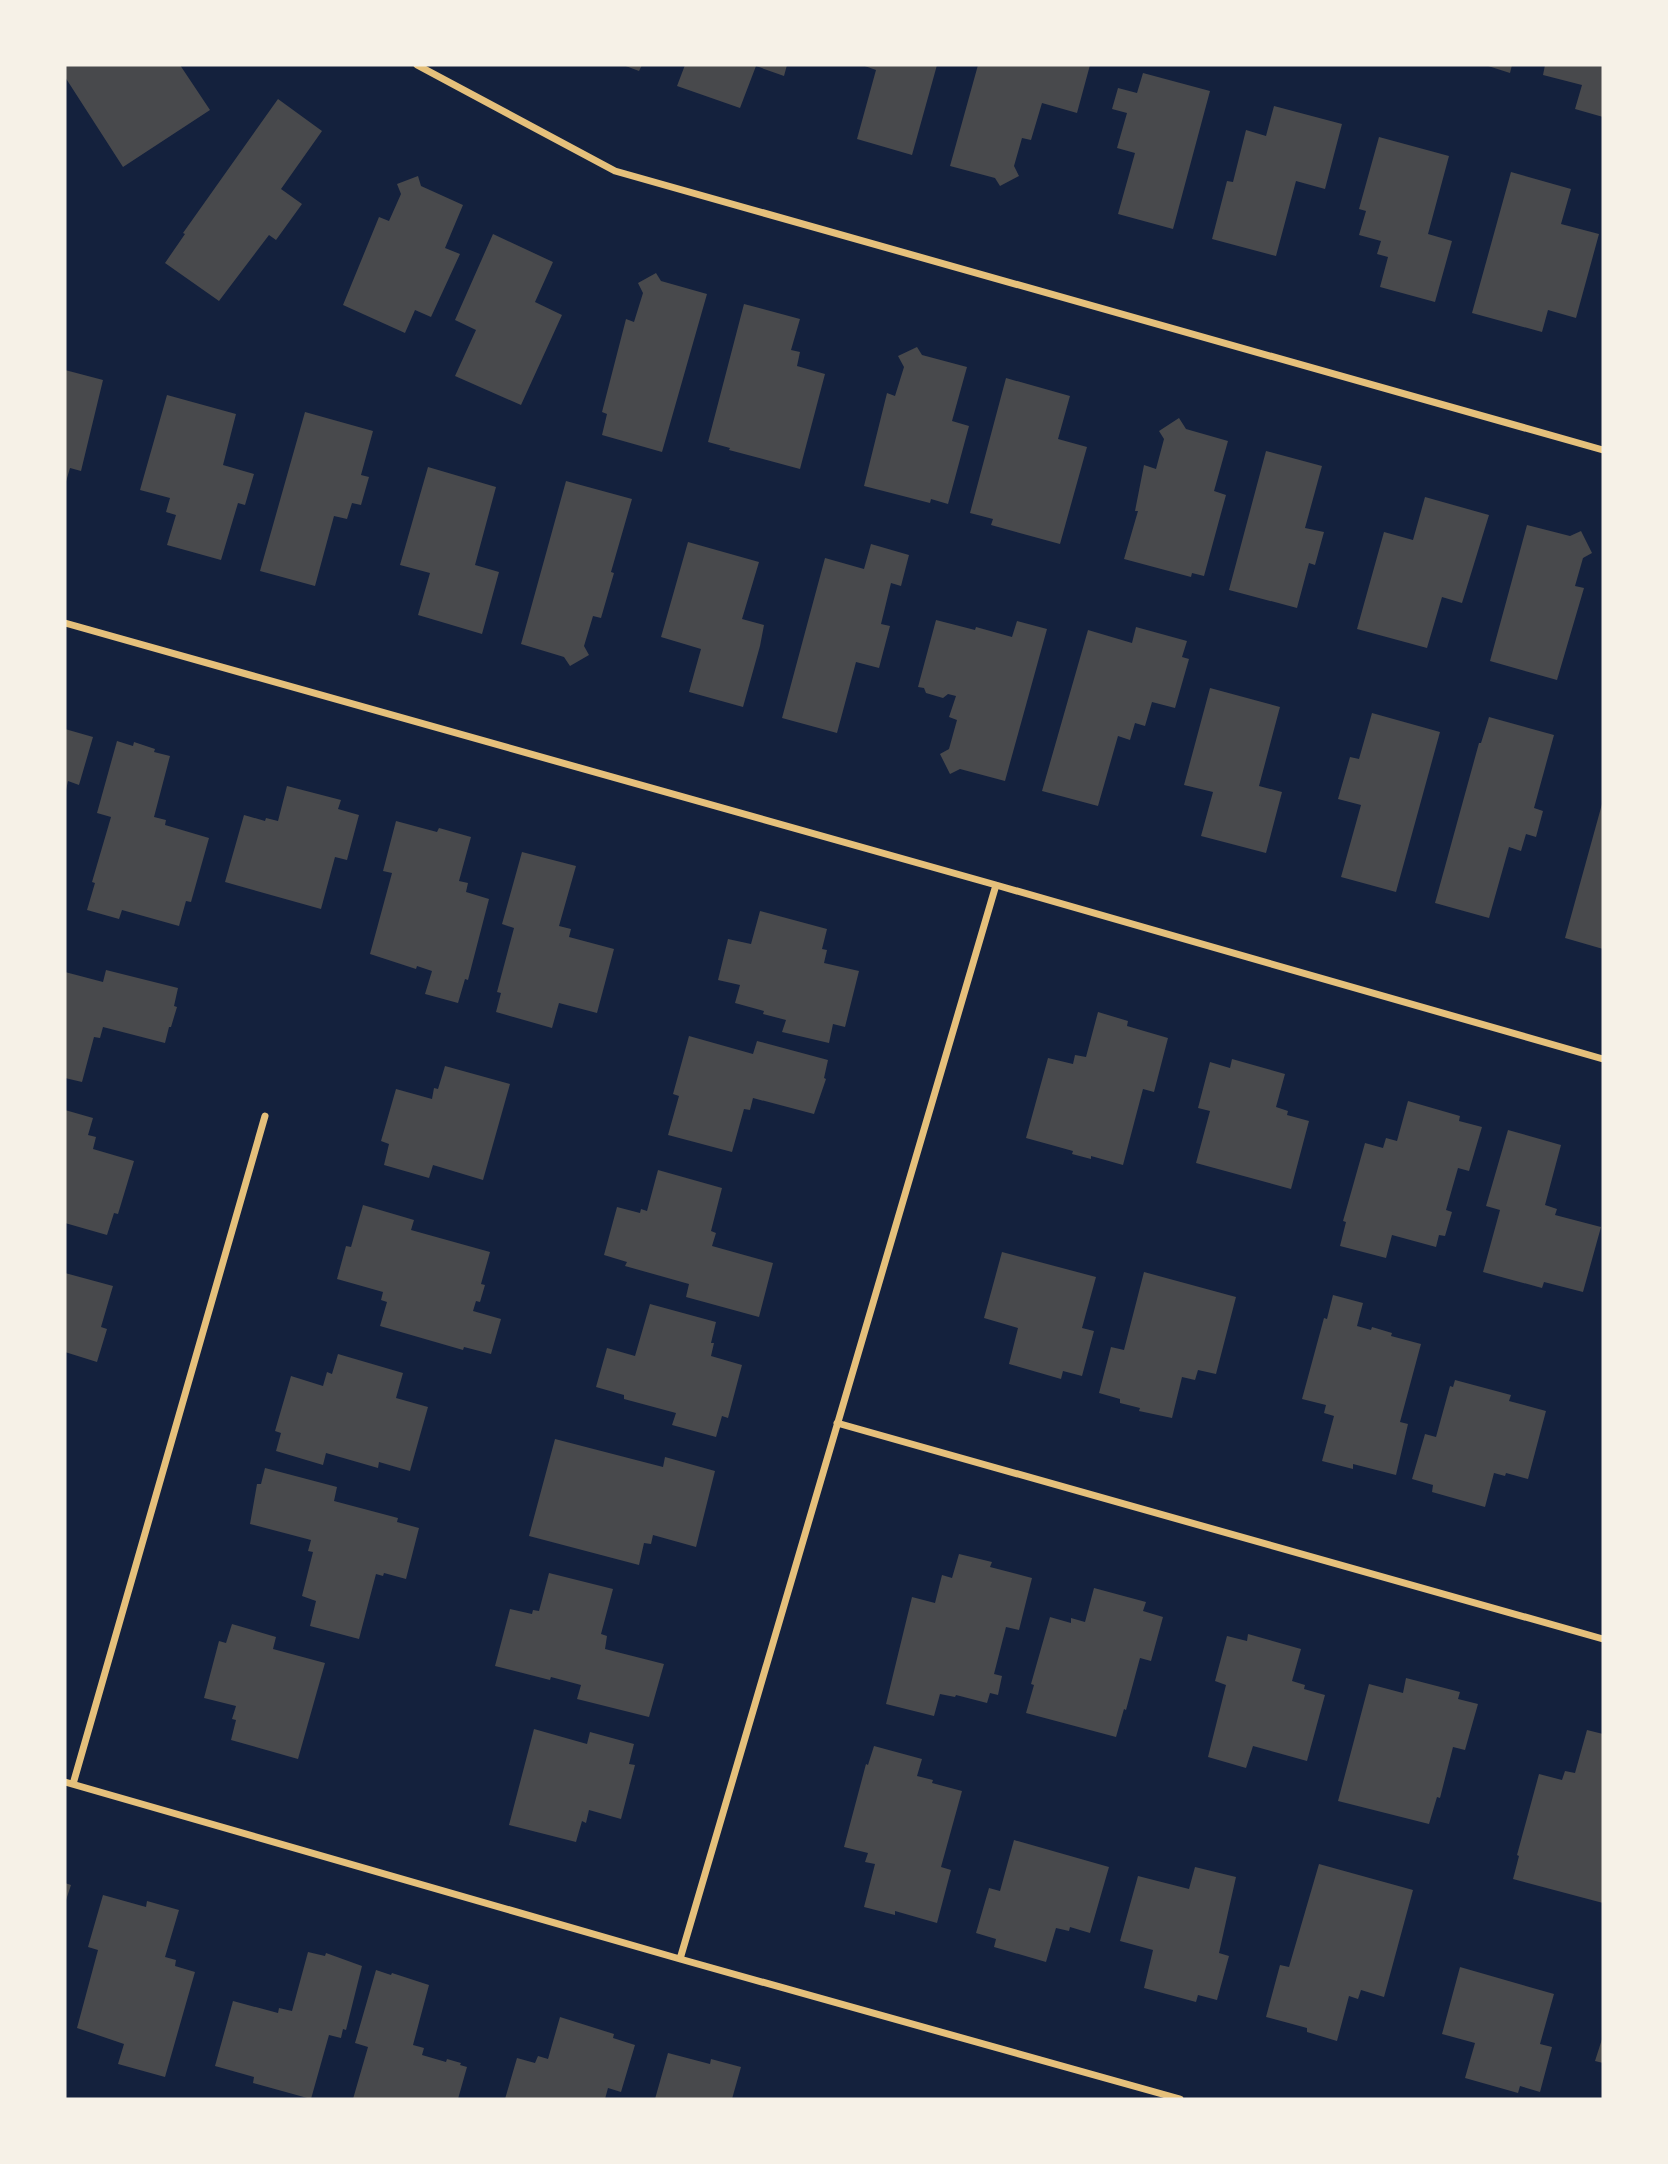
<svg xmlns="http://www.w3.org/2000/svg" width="1668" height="2164" font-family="'Fira Sans',sans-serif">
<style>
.building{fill:#48494c}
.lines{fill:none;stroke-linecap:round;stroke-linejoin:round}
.minor{stroke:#e5c07b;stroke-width:7}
</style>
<rect width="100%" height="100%" fill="#14213d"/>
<path class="building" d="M65,65H180L210,110L123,167L65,77Z
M623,65H642L639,71Z
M685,65H787L784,76L756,66L740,108L677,86Z
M862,65H937L912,155L857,139L876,70Z
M978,65H1090L1077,113L1042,103L1031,140L1022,138L1014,166L1019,176L1000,186L995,178L950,166Z
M1485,65H1512L1510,73Z
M1545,65H1603V117L1575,109L1582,85L1543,75Z
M1143,73L1210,91L1173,229L1118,214L1135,153L1117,148L1127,113L1112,109L1118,88L1137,93Z
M278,99L322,131L281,189L302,204L276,240L269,235L219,301L165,263L185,234L183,233Z
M1274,106L1342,124L1325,189L1296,181L1276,256L1212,239L1227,181L1233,182L1246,130L1266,136Z
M1379,137L1449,156L1428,234L1452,241L1435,302L1380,287L1388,257L1377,254L1381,241L1359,235L1366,211L1359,209Z
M1511,172L1571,189L1561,224L1599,234L1576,318L1548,310L1542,332L1472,313Z
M418,176L421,186L463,205L445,248L460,254L431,317L415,310L405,333L343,305L379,217L389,221L401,194L397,184Z
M493,234L553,262L535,302L562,315L521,405L455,376L476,330L455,320Z
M656,273L661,281L707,294L662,452L602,435L607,414L602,412L626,319L634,322L643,293L638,283Z
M744,304L800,319L791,350L800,352L797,366L825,374L800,469L729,450L730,448L708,442Z
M917,347L922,355L967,367L952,421L969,426L948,504L931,499L930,503L864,486L887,393L895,396L904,367L898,356Z
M65,370L103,380L81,471L70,468L65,485Z
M1006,378L1070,396L1058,439L1087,447L1060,544L991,525L993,519L970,513Z
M167,395L236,414L223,465L254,474L245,505L238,503L221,560L167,545L176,515L166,512L170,498L140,490Z
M305,412L373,431L361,475L369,477L361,505L352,503L347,519L334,516L315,586L260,571Z
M1179,418L1186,429L1228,441L1214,491L1226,495L1204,576L1192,573L1191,577L1124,559L1138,511H1135L1144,465L1156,469L1164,439L1159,431Z
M1266,451L1322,466L1305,528L1324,532L1315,565L1309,563L1297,608L1229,590Z
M428,467L496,487L475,565L499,572L482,634L418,615L430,573L400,565Z
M566,481L632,499L611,572L614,573L601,618L593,616L584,646L589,655L570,666L564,657L521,644Z
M1425,497L1489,515L1462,603L1442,597L1427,648L1357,629L1384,532L1413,540Z
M1527,525L1570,536L1581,531L1592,553L1583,558L1575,586L1584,588L1557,680L1490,661Z
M688,542L759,562L742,619L764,625L760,646L743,707L689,692L701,649L661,637Z
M871,544L909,555L901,586L891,583L881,624L890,626L879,668L856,662L837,733L782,718L825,558L864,569Z
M936,620L975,630L976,627L1012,637L1017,621L1047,629L1005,781L960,769L950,774L940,754L949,749L957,720L949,717L956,696L948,694L943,698L926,693L924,688L918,687Z
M1136,627L1187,641L1182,657L1189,659L1175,708L1152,702L1145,726L1135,723L1130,740L1118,736L1098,806L1042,791L1088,630L1132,643Z
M1210,688L1280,707L1259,786L1282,792L1266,853L1201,836L1213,792L1184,785Z
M1372,713L1440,732L1396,892L1341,877L1361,805L1338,799L1350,757L1359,759Z
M1489,717L1554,735L1534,808L1543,811L1536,837L1526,834L1521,851L1509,847L1489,918L1435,903L1479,743H1481Z
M65,729L93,737L79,785L68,781L66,790Z
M117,741L133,746L134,742L155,749L154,752L170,756L154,817L166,820L165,825L209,838L191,902L186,901L179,926L122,910L119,919L87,910L95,883L92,882L111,817L97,813Z
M287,786L341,800L338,809L359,815L347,860L335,857L321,909L225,882L244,815L265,821L266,818L278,821Z
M1602,804H1603V949L1565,938Z
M396,821L437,832L439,828L471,837L459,881L468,883L466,892L489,899L468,980L465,979L458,1003L425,994L432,971L417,966L416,969L370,954L392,873L383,871Z
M522,852L576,866L559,926L571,929L569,937L614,949L597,1013L559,1003L552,1028L496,1012L501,993L497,992L514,928L502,924Z
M760,911L827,929L822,949L827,950L824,963L859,971L845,1027L833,1024L829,1043L782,1032L786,1020L763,1014L764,1011L735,1003L740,985L718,980L728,939L751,944Z
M106,970L178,988L174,1006L177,1007L171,1027H169L165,1043L103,1027L100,1038L94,1037L82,1082L65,1078V972L103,982Z
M1098,1012L1128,1021L1127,1026L1168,1038L1154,1092L1143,1089L1123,1165L1091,1156V1159L1072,1154L1073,1151L1026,1138L1048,1058L1073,1064L1075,1055L1086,1057Z
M689,1036L753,1054L757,1041L828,1060L824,1078L826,1079L814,1114L753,1098L750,1110L744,1109L732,1152L668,1135L679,1096L673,1094Z
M1232,1059L1285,1074L1276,1107L1288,1111L1287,1115L1309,1121L1291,1189L1196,1163L1210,1111L1198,1108L1210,1062L1230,1068Z
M445,1066L510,1084L483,1180L433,1165L429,1178L384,1165L389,1144L381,1141L396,1089L432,1099L434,1088L438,1089Z
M1408,1101L1460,1116L1459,1121L1482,1127L1469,1171L1458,1168L1446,1210L1452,1212L1445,1236L1439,1235L1436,1247L1392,1235L1386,1258L1340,1246L1346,1222L1343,1221L1365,1143L1383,1148L1386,1138L1397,1141Z
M65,1110L93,1118L88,1135L96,1137L93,1149L134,1161L118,1214L114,1213L107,1235L65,1223Z
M1508,1130L1561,1145L1545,1205L1557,1209L1555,1215L1601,1227L1583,1292L1544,1282L1542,1288L1483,1272L1500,1210L1486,1206Z
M658,1170L722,1188L711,1231L716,1233L712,1246L773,1263L759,1317L686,1297L689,1284L625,1266L627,1262L604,1255L617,1207L640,1213L641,1209L647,1211Z
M363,1205L414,1220L411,1230L490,1252L481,1284L485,1285L480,1302L476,1301L473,1311L501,1319L491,1354L464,1347L463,1350L380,1326L387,1302L381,1300L383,1292L337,1279L346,1246L351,1247Z
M1002,1252L1096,1277L1082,1328L1094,1331L1082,1376L1063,1371L1061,1379L1009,1364L1018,1328L984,1318Z
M1144,1272L1236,1297L1216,1374L1198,1370L1195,1380L1182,1377L1172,1418L1139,1411L1140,1408L1120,1403V1399L1099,1393L1111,1347L1124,1350Z
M65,1273L113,1286L101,1327L107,1329L97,1362L65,1352Z
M1333,1295L1363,1303L1357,1326L1371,1330L1372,1327L1392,1333L1391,1336L1421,1344L1400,1422L1408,1424L1396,1475L1353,1464V1469L1322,1461L1334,1416L1324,1413L1326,1405L1302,1399L1324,1318L1327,1319Z
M650,1304L716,1322L711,1343H714L711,1356L742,1365L728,1418L722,1416L716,1437L672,1425L676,1413L624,1399V1395L596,1387L607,1348L635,1356Z
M338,1354L403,1373L396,1398L428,1407L410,1471L379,1462L378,1468L326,1453L323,1465L276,1451L281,1433L275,1431L291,1376L323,1386L327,1372L332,1374Z
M1455,1380L1511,1395L1509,1401L1546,1411L1528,1479L1506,1473L1505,1476L1494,1473L1485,1507L1432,1492L1433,1485L1412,1479L1425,1434L1436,1437L1450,1386L1453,1387Z
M555,1439L663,1467L665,1457L715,1471L696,1547L653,1535L651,1544L644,1543L639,1565L529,1536Z
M265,1468L337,1487L334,1501L398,1518L397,1522L419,1528L406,1579L384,1573L383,1576L376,1574L359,1639L310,1626L316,1601L302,1596L313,1552L308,1551L311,1540L250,1524L257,1484H261Z
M959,1554L992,1562L990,1567L1032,1578L1019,1630L1006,1627L994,1674L1002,1676L998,1695L990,1693L987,1703L956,1695L955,1697L940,1694L934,1716L886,1704L912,1597L935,1603L942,1575L952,1578Z
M549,1573L613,1589L601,1634L607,1636L605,1649L664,1664L649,1717L577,1699L581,1685L551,1677L550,1680L495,1666L510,1609L532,1614L533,1610L539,1611Z
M1094,1588L1146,1602L1143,1611L1163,1617L1151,1661L1140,1658L1126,1710L1124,1709L1116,1737L1026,1713L1034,1685L1031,1684L1050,1617L1071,1623V1618L1085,1622Z
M232,1624L276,1637L273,1649L325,1663L298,1759L231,1740L236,1720L232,1719L236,1706L204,1698L219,1641L226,1643Z
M1248,1634L1301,1649L1292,1681L1305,1685L1304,1689L1325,1695L1307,1761L1253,1746L1246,1768L1208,1757L1226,1685L1215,1681L1227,1636L1247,1641Z
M1406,1678L1460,1692L1458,1699L1478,1704L1465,1750L1453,1747L1440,1798L1437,1797L1429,1824L1338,1801L1369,1684L1403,1693Z
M534,1729L587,1744L590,1732L634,1744L629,1764L635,1765L621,1819L589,1810L586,1823L582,1821L576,1842L509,1825Z
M1587,1730L1603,1734V1903L1513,1879L1519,1856L1517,1855L1539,1774L1562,1780L1565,1771L1575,1773Z
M874,1746L922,1759L917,1776L933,1780L932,1783L962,1791L941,1867L951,1870L937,1923L895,1911V1915L864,1907L875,1864L865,1862L868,1853L844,1847L866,1764L868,1765Z
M1014,1840L1109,1867L1090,1933L1070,1927L1069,1931L1056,1928L1046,1962L994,1947L996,1939L976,1933L989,1888L1000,1891Z
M1319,1864L1413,1890L1384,1997L1361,1990L1358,1999L1349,1996L1337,2041L1307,2032V2028L1266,2017L1280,1965L1289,1967Z
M1195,1867L1236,1877L1219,1953L1229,1956L1217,2000L1198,1995L1196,2002L1144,1988L1153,1950L1120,1941L1138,1876L1189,1889Z
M65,1883L71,1885L65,1903Z
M103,1895L146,1907L147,1901L179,1910L165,1957L176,1960L175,1966L195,1972L165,2077L118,2064L124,2044L77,2028L98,1950L88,1947Z
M308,1952L325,1956L326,1953L362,1966L346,2030L343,2029L341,2038L329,2035L311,2099L253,2083L254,2077L215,2066L233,2001L278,2013L279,2008L292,2011Z
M1460,1967L1554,1994L1540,2044L1552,2047L1540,2092L1520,2086L1518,2093L1465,2078L1475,2043L1442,2034Z
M376,1970L391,1975L392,1973L429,1985L413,2045L424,2048L422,2055L446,2062L447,2059L461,2063L460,2065L467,2067L458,2099H353L368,2047L355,2043Z
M560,2017L614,2034L613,2038L635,2045L621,2092L608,2088L605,2099H505L517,2058L535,2063L538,2056L548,2059Z
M1603,2036V2063L1595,2061Z
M668,2053L710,2064L711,2059L741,2067L732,2099H655Z"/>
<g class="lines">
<path class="minor" d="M417,65L615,171L1603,450
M65,623L996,885L1603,1059
M837,1423L1603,1639
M65,1782L680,1959L1180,2099
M73,1784L265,1116
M680,1959L996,885"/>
</g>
<rect width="1668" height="2164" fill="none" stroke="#f6f1e7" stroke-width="133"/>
</svg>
